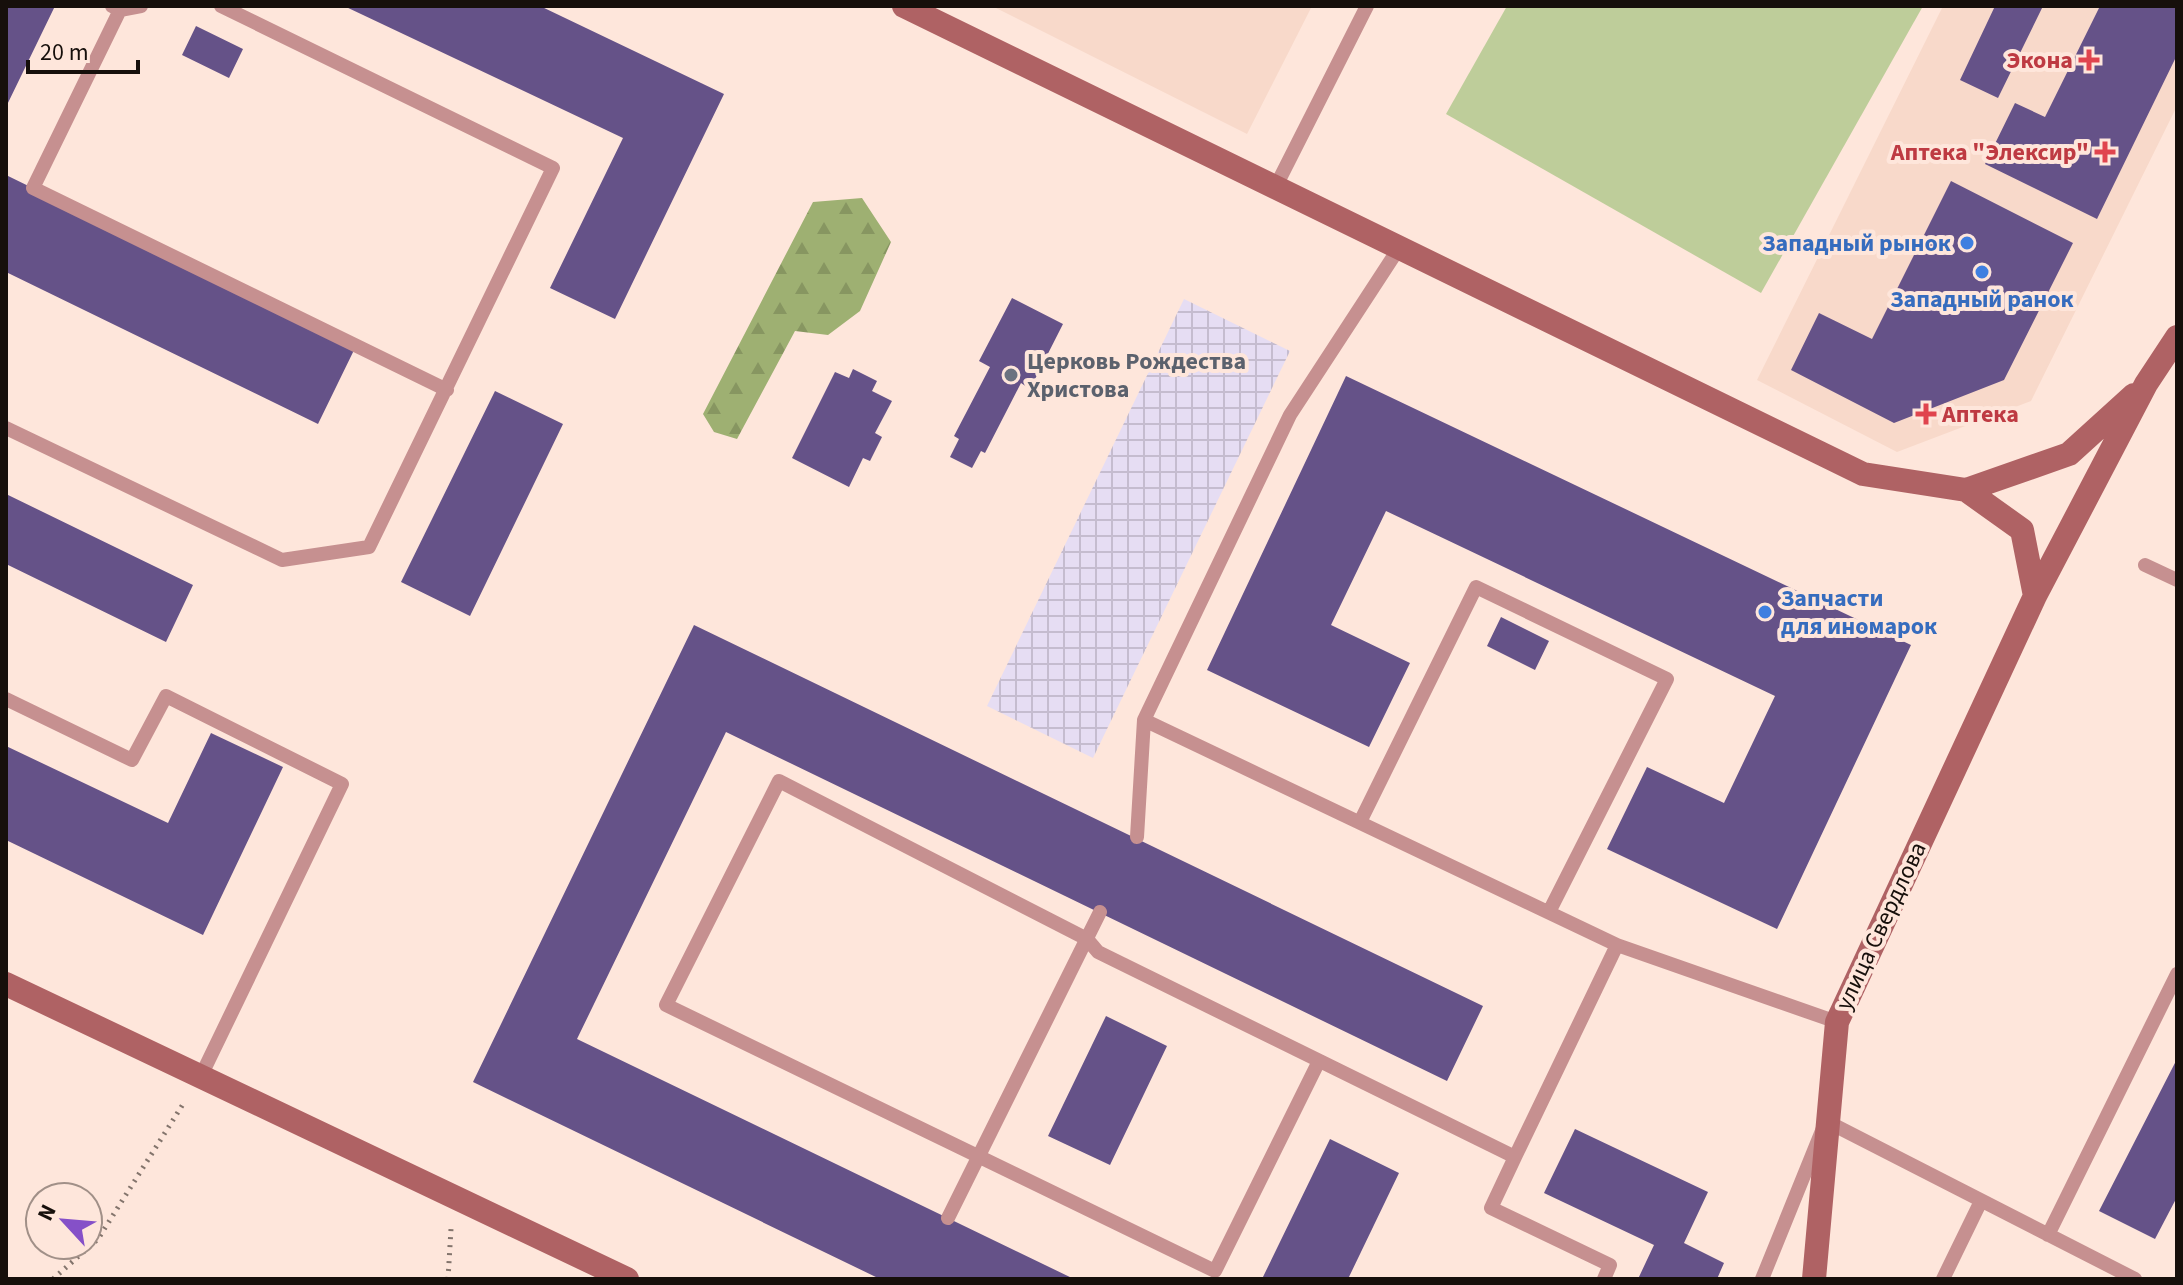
<svg xmlns="http://www.w3.org/2000/svg" width="2183" height="1285" font-family="'Source Sans 3',sans-serif">
<style>
.built{fill:#f8d9ca}
.industrial{fill:url(#industrial-grid)}
.forest{fill:url(#forest-firs)}
.pitch{fill:#becd9a}
.building{fill:#655288}
.lines{fill:none;stroke-linecap:round;stroke-linejoin:round}
.path{stroke:#83746c;stroke-width:5;stroke-dasharray:2 6;stroke-linecap:butt}
.lane{stroke:#c69090;stroke-width:14}
.secondary{stroke:#af6264;stroke-width:24}
.health-dot{fill:#e0444e;stroke:#fee6db;stroke-width:3}
.shop-dot{fill:#3f7fe0;stroke:#fee6db;stroke-width:3}
.worship-dot{fill:#6b7280;stroke:#fee6db;stroke-width:3}
.labels{text-anchor:middle;dominant-baseline:central;stroke-width:8;stroke-linejoin:round;paint-order:stroke}
.health-label{font-size:24px;font-weight:bold;fill:#be3a42;stroke:#fee6db;text-anchor:end}
.shop-label{font-size:24px;font-weight:bold;fill:#366cbe;stroke:#fee6db;text-anchor:end}
.worship-label{font-size:24px;font-weight:bold;fill:#5b616d;stroke:#fee6db;text-anchor:start}
.street-label{font-size:24px;fill:#160f0b;stroke:#fee6db}
</style>
<defs>
<pattern id="industrial-grid" width="8" height="8" patternUnits="userSpaceOnUse" patternTransform="scale(2)"><rect width="8" height="8" fill="#e6ddf3"/><path d="M0 4h8M4 0v8" fill="none" stroke="#c5bccf"/></pattern>
<pattern id="forest-firs" width="22" height="20" patternUnits="userSpaceOnUse" patternTransform="scale(2)"><rect width="22" height="20" fill="#9eb072"/><path d="M5 1l3.5 6h-7zM16 11l3.5 6h-7z" fill="#879661"/></pattern>
</defs>
<rect width="100%" height="100%" fill="#fee6db"/>
<path class="built" d="M992,6H1312L1247,134Z
M1943,6H2177V106L2031,401L1897,452L1757,380Z"/>
<path class="industrial" d="M1184,299L1290,351L1093,758L987,706Z"/>
<path class="forest" d="M862,198L891,242L860,311L828,335L795,331L737,439L714,432L703,414L813,202Z"/>
<path class="pitch" d="M1507,6H1923L1761,293L1446,114Z"/>
<path class="building" d="M6,6H55L6,107Z
M344,6H540L724,94L615,319L550,288L623,138Z
M1995,6H2043L1998,98L1960,80Z
M2100,6H2177V55L2097,219L1985,164L2015,103L2045,117Z
M196,26L243,49L229,78L182,55Z
M6,175L356,346L318,424L6,272Z
M1951,181L2073,243L2004,380L1894,423L1791,370L1819,313L1872,339Z
M1012,298L1063,324L1030,389L1021,383L985,453L981,451L972,468L950,457L959,439L954,436L990,367L979,361Z
M853,369L877,381L872,391L892,401L875,433L882,437L870,461L863,458L849,487L792,458L835,372L849,378Z
M1346,376L1911,645L1777,929L1607,849L1647,767L1724,803L1775,696L1386,511L1331,625L1410,663L1369,747L1207,670Z
M495,391L563,424L470,616L401,582Z
M6,494L193,585L166,642L6,564Z
M1501,617L1549,641L1535,670L1487,646Z
M694,625L1483,1006L1447,1081L726,732L577,1039L1074,1279H880L473,1082Z
M211,733L283,767L203,935L6,840V746L168,823Z
M1106,1016L1167,1046L1110,1165L1048,1136Z
M2177,1059V1197L2155,1239L2099,1211Z
M1575,1129L1708,1192L1684,1243L1724,1263L1717,1279H1638L1654,1245L1544,1193Z
M1330,1139L1399,1173L1348,1279H1262Z"/>
<g class="lines">
<path class="path" d="M53,1279L98,1239L185,1101
M448,1279L451,1229"/>
<path class="lane" d="M112,6L120,10L33,188L447,390
M120,10L141,6
M1275,188L1367,6
M6,428L282,560L369,547L553,168L221,6
M2145,565L2177,580
M6,699L132,760L166,696L342,784L201,1076
M1144,720L1617,945
M1360,822L1476,587L1667,679L1549,912
M1137,837L1144,720L1290,415L1399,248
M1319,1061L1215,1271L666,1005L779,781L1087,939L1098,952L1515,1157L1617,945L1837,1022
M1515,1157L1491,1208L1610,1265L1604,1279
M948,1218L1100,912
M2048,1235L2177,974
M1762,1279L1826,1121L2135,1279
M1943,1279L1981,1201"/>
<path class="secondary" d="M904,6L1863,474L1966,490L2022,530L2035,596
M1966,490L2069,454L2134,395
M6,984L627,1279
M1814,1279L1837,1022L2035,596L2146,384L2177,337"/>
</g>
<g class="health-dot">
<path d="M2085 48h8v8h8v8h-8v8h-8v-8h-8v-8h8z"/>
<path d="M2101 140h8v8h8v8h-8v8h-8v-8h-8v-8h8z"/>
<path d="M1922 402h8v8h8v8h-8v8h-8v-8h-8v-8h8z"/>
</g>
<g class="shop-dot">
<circle cx="1967" cy="243" r="8"/>
<circle cx="1982" cy="272" r="8"/>
<circle cx="1765" cy="612" r="8"/>
</g>
<circle class="worship-dot" cx="1011" cy="375" r="8"/>
<g class="labels">
<g class="health-label">
<text x="2073" y="60">Экона</text>
<text x="2089" y="152">Аптека "Элексир"</text>
<text x="1942" y="414" text-anchor="start">Аптека</text>
</g>
<g class="shop-label">
<text x="1951" y="243">Западный рынок</text>
<text x="1982" y="299" text-anchor="middle">Западный ранок</text>
<text x="1781" y="598" text-anchor="start">Запчасти<tspan x="1781" dy="28">для иномарок</tspan></text>
</g>
<g class="worship-label">
<text x="1027" y="361">Церковь Рождества<tspan x="1027" dy="28">Христова</tspan></text>
</g>
<g class="street-label">
<text transform="translate(1881 926) rotate(-65)">улица Свердлова</text>
</g>
</g>
<rect width="2183" height="1285" fill="none" stroke="#160f0b" stroke-width="16"/>
<g transform="translate(64 1221) rotate(296)"><circle r="38" fill="#fee6db" stroke="#a19088" stroke-width="2"/>
<path d="M0-6L14 30L0 20L-14 30Z" fill="#8550c8"/>
<text y="-12" font-size="22" font-weight="bold" text-anchor="middle" fill="#160f0b">N</text>
</g>
<path d="M28 60v12h110v-12" fill="none" stroke="#160f0b" stroke-width="4"/>
<text x="40" y="60" font-size="24" fill="#160f0b" stroke="#fee6db" stroke-width="6" paint-order="stroke">20 m</text>
</svg>
